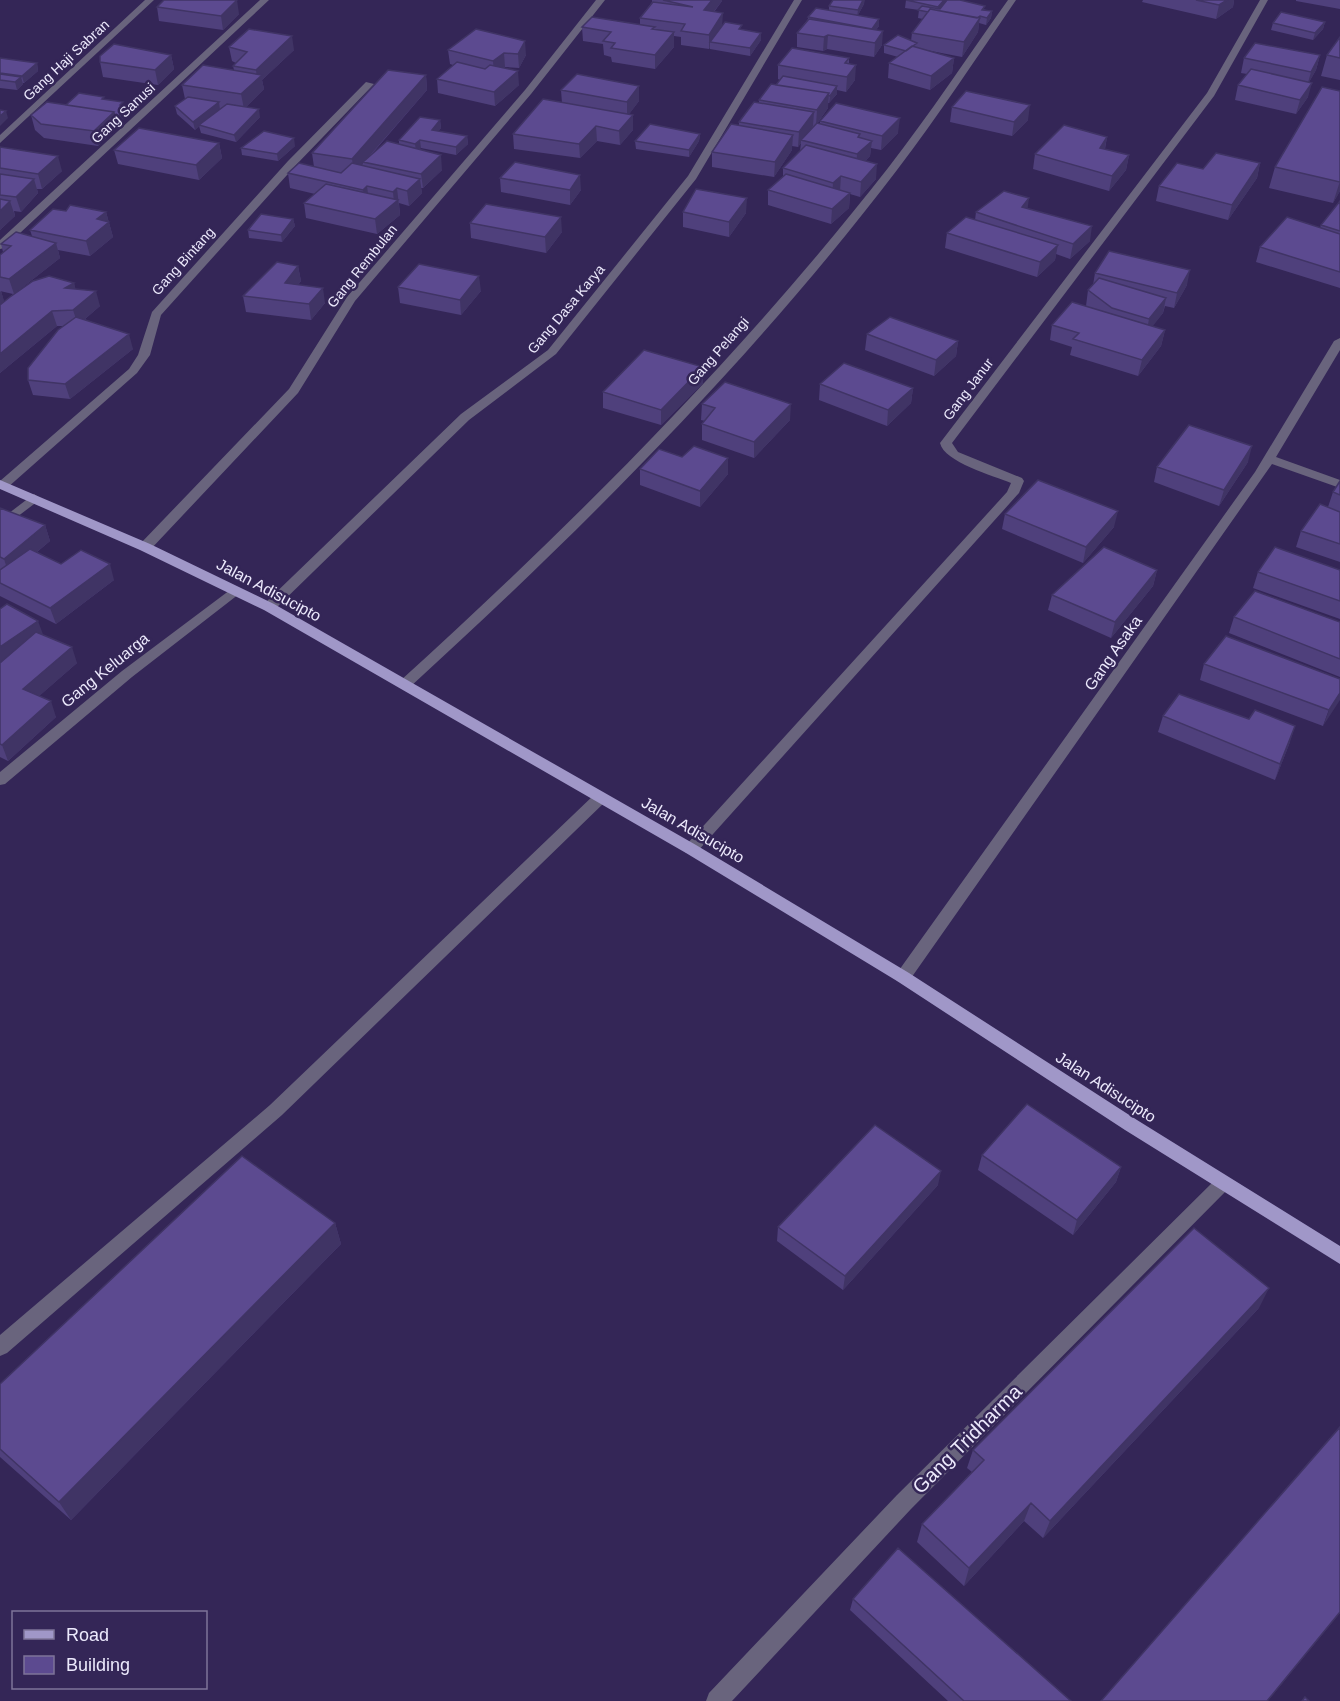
<svg xmlns="http://www.w3.org/2000/svg" width="1340" height="1701" font-family="Helvetica,sans-serif">
<style>
.lines{fill:none;stroke-linecap:round;stroke-linejoin:round}
.minor{fill:#69647d;fill-rule:evenodd}
.major{fill:#a097c8;fill-rule:evenodd}
.wall{fill:#4f407c}
.shaded-wall{fill:#403465}
.building{fill:#5c4a90;stroke:#403465;stroke-width:1.5}
.labels{text-anchor:middle;dominant-baseline:central;stroke-width:5;stroke-linejoin:round;paint-order:stroke}
.far-street-label{font-size:14px;fill:#ece9fc;stroke:#342657}
.street-label{font-size:16px;fill:#ece9fc;stroke:#342657}
.near-street-label{font-size:20px;fill:#ece9fc;stroke:#342657}
</style>
<rect width="100%" height="100%" fill="#342657"/>
<g class="lines">
<path class="minor" d="M145,0H154L0,143V135Z
M260,0H269L4,248L0,249V240Z
M596,0H605L531,94L355,301L298,393L150,550H140L139,547L140,544L289,389L347,297L525,90Z
M794,0H802L696,179L556,354L469,420L274,610H264L262,607L264,604L461,414L548,350L688,176Z
M1008,0H1016C977,57 939,115 897,170C753,359 585,527 410,687H400L398,684L400,681C575,522 742,355 888,168C930,114 968,56 1008,0Z
M1260,0H1268L1214,96L952,443L958,452L1022,478L1024,481L1019,493L696,853H686L684,849L686,845L1007,492L1011,483C994,476 944,462 940,443L1207,93Z
M366,82L374,84L296,165L161,315L150,355L137,373L7,488H0V481L129,369L138,355L152,312L288,161Z
M1340,338V350L1276,457L1340,480V488L1272,464L909,981L903,983L897,981L895,977L897,973L1255,472L1334,341Z
M34,494L40,498L38,501L0,530V520Z
M234,587L241,591L239,594L132,677L5,784L0,785V772L122,671Z
M601,792L608,797L606,801L282,1115L7,1353L0,1356V1335L270,1105L596,793Z
M1223,1175L1229,1178L1232,1183L1229,1188L911,1509L732,1701H706L709,1693L897,1495L1217,1178Z"/>
<path class="major" d="M0,480L150,544L274,604L696,845L909,973L1137,1120L1340,1246V1264L1125,1130L897,981L686,853L264,610L140,550L0,489Z"/>
</g>
<path class="wall" d="M652,0H722V1L714,12L722,26L761,33V40L750,56L710,49V47L709,49L681,45V37L674,36V47L655,69L612,62L611,57L604,55L603,44L583,41L582,27L640,24V18L652,2Z
M906,0H946V2L992,11L991,18L986,25L979,23L978,32L962,57L926,50L954,58L952,73L930,90L888,78L889,63L898,57L884,53V45L911,41L912,33L923,19L918,18L919,10L905,8Z
M1143,0H1234L1233,7L1216,19L1142,2Z
M1296,0H1340V9L1296,1Z
M864,4L858,15L879,26L876,30L882,45L874,57L827,49L823,51L797,47V33L808,19V17L829,10V6Z
M157,7L239,14L223,30L159,21Z
M1325,22L1323,29L1313,40L1271,30L1273,23Z
M476,29L526,55L519,68L505,67L504,68L519,85L495,106L438,93L437,79L453,65L450,64L448,50Z
M1340,37V80L1321,76L1327,55Z
M229,47L294,50L262,80L264,89L246,107L260,117L236,142L201,133L199,126L195,130L177,114L175,106L185,99L182,85L234,70L233,66L236,63L232,61Z
M171,55L174,69L158,85L103,77L100,62Z
M1320,55L1316,70L1309,82L1308,97L1296,114L1235,100L1238,85L1247,74L1241,73L1244,58Z
M0,58L37,63L38,71L24,83H23V84L17,90L0,88Z
M849,58V64L855,80L846,92L837,90V94L829,103H828V108L817,124H820V121L898,133L881,150L871,148L870,156L865,161L876,179L860,197L850,194L849,208L831,224L768,205V190L783,177V168L800,151L801,143L798,147L792,146V150L774,177L712,167V152L739,125V122L759,103V100L776,85L780,80L778,79V65Z
M426,75L427,90L371,155L399,144V140L440,120L441,128L438,131L467,136L468,144L456,155L421,148L419,149L442,170L423,188H421L422,193L409,206L399,203L400,215L377,234L306,218L304,203L315,194L290,188L288,173L314,167L312,153Z
M639,86V101L629,114L633,115V130L620,145L597,141L580,158L514,149L513,134L562,103L561,90Z
M1340,91V191L1333,203L1269,188L1275,167Z
M105,100L123,106L128,115L118,124H116L117,127L98,146L44,138L35,130L31,115L66,105Z
M952,107L1028,120L1012,136L950,122Z
M700,134L699,141L689,157L636,149L635,141Z
M1107,137L1105,149L1129,155L1126,170L1109,191L1033,169L1035,154Z
M219,143L222,158L199,180L118,164L114,150Z
M295,146L278,161L242,155L241,148Z
M0,147L62,171L42,189H37L38,193L21,212L14,211L15,216L0,230Z
M1260,163L1257,178L1228,220L1156,201L1159,186L1203,169Z
M500,178L581,190L570,205L501,192Z
M1340,201V288L1256,262L1260,247L1320,228L1321,225Z
M1028,208L1090,241L1070,259L1056,254L1055,260L1037,277L945,248L947,233L975,220L976,212Z
M66,211L106,212L113,237L90,256L58,250L60,258L14,294L74,283L75,289L100,306L85,319L133,349L70,399L33,395L28,380L63,326H57L0,373V291H1L4,302L13,294L0,291V255L3,252L1,244L32,236L30,230Z
M683,212L746,213L729,237L683,227Z
M293,219L295,226L282,242L249,238L248,230Z
M470,223L562,232L546,253L471,238Z
M298,266L301,281L298,285L325,303L311,320L246,312L243,296Z
M1095,273L1187,285L1174,308L1165,306L1163,313L1152,326L1165,330L1161,346L1138,376L1070,355L1072,347L1050,340L1052,325L1087,307L1086,306L1088,290L1093,285Z
M398,287L481,291L461,315L400,303Z
M867,334L958,341L956,356L934,376L865,350Z
M703,367V383L661,425L603,408V392Z
M820,384L913,388L911,403L887,426L819,400Z
M702,404L790,420L754,458L702,440V424L705,421L701,420Z
M1248,462L1219,506L1154,482L1157,467Z
M640,469L728,474L700,507L640,485Z
M1340,481V562L1296,547L1301,531L1328,507L1333,492Z
M0,508L45,525L50,541L37,552L61,564L114,580L56,624L0,596Z
M1005,514L1114,527L1083,563L1002,529Z
M1157,570L1153,586L1111,638L1048,610L1052,595Z
M1340,570V619L1253,588L1258,572Z
M0,609L43,635L77,663L39,696L56,717L8,761L0,757Z
M1234,617L1340,622V677L1229,633Z
M1204,664L1340,679L1323,726L1200,680Z
M1163,716L1290,742L1275,780L1158,732Z
M982,1155L1121,1167L1116,1182L1073,1235L978,1170Z
M938,1185L843,1290L777,1241L778,1227Z
M335,1223L341,1244L71,1520L0,1457V1384Z
M1259,1308L1043,1538L1024,1521L964,1586L917,1542L922,1524L972,1472L967,1468L973,1450Z
M853,1599L1071,1701H948L850,1610Z"/>
<path class="shaded-wall" d="M237,0L239,14L223,30L221,16Z
M712,0H722V1L704,24V10Z
M863,0H865L864,4L857,17L858,10Z
M944,0H946V4L937,14L938,7Z
M1227,0H1234L1233,7L1216,19L1219,5Z
M992,11L991,18L986,25L987,18Z
M723,13L722,27L710,42V47L709,49V35Z
M980,16L978,32L962,57L964,42L973,20Z
M879,19V26L871,36L872,29Z
M1325,22L1323,29L1313,40L1315,33Z
M883,31L882,45L874,57L875,43Z
M674,32V47L655,69V55Z
M761,33V40L750,56V48Z
M828,35L827,49L823,51L824,37Z
M292,36L294,50L262,80L264,89L244,109L241,94L257,79L256,70Z
M525,41L526,55L519,68L518,54Z
M504,53L505,67L494,75L493,61Z
M171,55L174,69L158,85L155,70Z
M1320,55L1316,70L1307,86L1311,72Z
M954,58L952,73L930,90L931,76Z
M37,63L38,71L24,83L22,76Z
M856,65L855,80L846,92L847,77Z
M518,71L519,85L495,106L494,92Z
M426,75L427,90L364,162H363V164L354,174L352,159Z
M21,77L23,84L17,90L15,82Z
M1312,83L1308,97L1296,114L1300,100Z
M639,86V101L627,117V102Z
M837,86V94L829,103L830,96Z
M829,93L828,108L816,125L817,110Z
M219,102L220,110L195,130L193,122Z
M1030,105L1028,120L1012,136L1014,122Z
M127,108L128,115L118,124L117,117Z
M259,109L260,117L236,142L234,135Z
M6,111L8,118L0,126V116Z
M114,112L117,127L98,146L94,131Z
M814,112L813,126L803,140H801V143L798,147L799,132Z
M633,115V130L620,145L619,131Z
M900,118L898,133L881,150L882,136Z
M440,120L441,128L433,138L432,130Z
M596,126L597,141L580,158L579,144Z
M700,134L699,141L689,157V150Z
M793,135L792,150L774,177L775,162Z
M467,136L468,144L456,155V147Z
M1107,137L1104,152L1100,148Z
M294,138L295,146L278,161L277,154Z
M420,140L421,148L416,151L415,144Z
M872,141L870,156L856,169L857,154Z
M219,143L222,158L199,180L196,165Z
M441,155L442,170L423,188L421,174Z
M1129,155L1126,170L1109,191L1112,176Z
M58,156L62,171L42,189L38,174Z
M1260,163L1257,178L1228,220L1232,205Z
M877,164L876,179L860,197L861,182Z
M580,175L581,190L570,205V190Z
M841,176L840,191L832,198L833,183Z
M34,179L38,193L21,212L16,197Z
M420,179L422,193L409,206L407,191Z
M1340,181V191L1333,203Z
M367,186L369,201L365,205L363,190Z
M397,188L400,215L377,234L375,219L394,203L393,192Z
M850,193L849,208L831,224L832,209Z
M747,198L746,213L729,237V222Z
M1029,198L1027,213L1022,207Z
M10,201L15,216L0,230V211Z
M106,212L113,237L90,256L86,241L97,219Z
M561,217L562,232L546,253L545,237Z
M293,219L295,226L282,242L281,235Z
M1092,226L1090,241L1070,259L1073,244Z
M56,243L60,258L14,294L9,279Z
M1058,245L1055,260L1037,277L1040,262Z
M298,266L301,281L288,298L285,283Z
M1190,270L1187,285L1174,308L1177,293Z
M479,276L481,291L461,315L460,300Z
M74,283L78,298L65,288Z
M323,288L325,303L311,320L309,304Z
M1,291L6,307L0,311V292Z
M96,291L100,306L78,325L73,310Z
M1166,298L1163,313L1146,335L1149,319Z
M52,311L57,326L0,373V354Z
M1165,330L1161,346L1138,376L1142,360Z
M129,334L133,349L70,399L65,384Z
M958,341L956,356L934,376L936,360Z
M703,367V383L661,425V410Z
M913,388L911,403L887,426L888,410Z
M791,404L790,420L754,458V442Z
M1252,446L1248,462L1219,506L1224,490Z
M728,458V474L700,507V491Z
M1118,511L1114,527L1083,563L1086,547Z
M45,525L50,541L9,575L4,559Z
M110,564L114,580L56,624L50,608Z
M1157,570L1153,586L1111,638L1115,622Z
M38,621L44,637L0,667V647Z
M72,647L77,663L29,705L23,689Z
M1340,693V700L1323,726L1329,710Z
M51,701L56,717L8,761L2,745Z
M1295,726L1290,742L1275,780L1280,764Z
M1121,1167L1116,1182L1073,1235L1077,1220Z
M941,1171L938,1185L843,1290L845,1276Z
M335,1223L341,1244L71,1520L59,1502Z
M1269,1288L1259,1308L1043,1538L1050,1521Z
M1031,1503L1024,1521L964,1586L969,1568Z
M1340,1612V1613L1268,1701H1267Z"/>
<path class="building" d="M164,0H237L221,16L157,7Z
M663,0H712L704,10L723,13L709,35L681,31L685,24L640,18L653,2L693,7Z
M833,0H863L858,10L829,6Z
M906,0H944L938,7Z
M947,0H960L985,6L982,10L992,11L987,18L980,16L977,18L930,9L928,12L918,10L922,6L940,9Z
M1196,0H1227L1219,5Z
M816,8L879,19L872,29L808,17Z
M930,9L980,18L964,42L912,33Z
M1281,12L1325,22L1315,33L1273,23Z
M592,17L655,27L652,29L674,32L655,55L611,48L615,43L603,41L611,32L582,27Z
M809,19L883,31L875,43L828,35L824,37L797,33Z
M725,22L742,25L739,29L761,33L750,48L710,42Z
M249,29L292,36L256,70L233,66L247,52L229,47Z
M476,29L525,41L518,54L504,53L493,61L448,50Z
M898,35L917,43L906,51L884,45Z
M1340,37V58L1327,55Z
M1255,43L1320,55L1311,72L1244,58Z
M114,44L171,55L155,70L100,62V56Z
M912,46L954,58L931,76L889,63Z
M792,48L849,58L845,63L856,65L847,77L778,65Z
M0,58L37,63L22,76L0,73Z
M457,62L485,69L490,65L518,71L494,92L437,79Z
M203,65L262,75L241,94L182,85Z
M1251,69L1312,83L1300,100L1238,85Z
M388,70L426,75L352,159L312,153Z
M0,74L21,77L15,82L0,80Z
M577,74L639,86L627,102L561,90Z
M783,76L837,86L830,96L828,95L829,93L776,85Z
M771,84L829,93L817,110L759,100Z
M1322,87L1340,91V182L1275,167Z
M966,91L1030,105L1014,122L952,107Z
M79,93L104,97L102,99L123,102L120,105L127,108L117,117H115L114,112L66,105Z
M188,97L219,102L193,122L175,106Z
M543,99L633,115L619,131L596,126L579,144L513,134Z
M47,102L114,112L94,131L41,124L31,115Z
M754,102L814,112L799,132L739,122Z
M836,103L900,118L882,136L820,121Z
M227,104L259,109L234,135L199,125Z
M0,110L6,111L0,116Z
M420,117L440,120L432,130L467,136L456,147L420,140L415,144L399,140Z
M817,123L860,134L858,137L872,141L857,154L801,140Z
M650,124L700,134L689,150L635,141Z
M731,124L793,135L775,162L712,152Z
M1064,125L1107,137L1100,148L1129,155L1112,176L1035,154Z
M139,128L219,143L196,165L114,150Z
M264,131L294,138L277,154L241,148Z
M387,141L441,155L421,174L363,162Z
M806,145L877,164L861,182L841,176L833,183L783,168Z
M0,147L58,156L38,174L0,168Z
M1216,153L1260,163L1232,205L1159,186L1177,163L1203,169Z
M515,162L580,175L570,190L500,178Z
M299,163L341,173L352,163L420,179L407,191L397,188L393,192L367,186L363,190L288,173Z
M0,174L34,179L16,197L0,195Z
M786,174L850,193L832,209L768,190Z
M326,184L398,200L375,219L304,203Z
M696,189L747,198L729,222L683,212Z
M1004,191L1029,198L1022,207L1092,226L1073,244L976,212Z
M0,199L10,201L0,211Z
M1340,201V231L1321,225Z
M486,204L561,217L545,237L470,223Z
M70,205L106,212L97,219L109,222L86,241L30,230L53,209L66,211Z
M261,214L293,219L281,235L248,230Z
M966,217L1058,245L1040,262L947,233Z
M1287,217L1340,234V272L1260,247Z
M16,232L56,243L9,279L0,277V255L11,246L1,244Z
M1109,251L1190,270L1177,293L1095,273Z
M277,262L298,266L285,283L323,288L309,304L243,296Z
M419,264L479,276L460,300L398,287Z
M49,276L74,283L65,288L96,291L73,310L52,311L0,354V305L10,297L33,281Z
M1099,278L1166,298L1149,319L1112,308L1088,290Z
M1072,302L1165,330L1142,360L1073,339L1079,333L1052,325Z
M76,317L129,334L65,384L28,380V368L58,330Z
M890,317L958,341L936,360L867,334Z
M644,350L703,367L661,410L603,392Z
M844,363L913,388L888,410L820,384Z
M725,382L791,404L754,442L702,424L715,408L702,404Z
M1189,425L1252,446L1224,490L1157,467Z
M694,446L728,458L700,491L640,469L659,449L682,457Z
M1038,480L1118,511L1086,547L1005,514Z
M1340,481V495L1333,492Z
M1320,504L1340,512V544L1301,531Z
M0,508L45,525L4,559L0,557Z
M1104,547L1157,570L1115,622L1052,595Z
M1275,547L1340,570V601L1258,572Z
M30,549L61,564L81,550L110,564L50,608L0,583V570Z
M1255,591L1340,622V659L1234,617Z
M7,604L38,621L0,647V609Z
M36,632L72,647L23,689L51,701L2,745L0,744V663Z
M1226,636L1340,679V693L1329,710L1204,664Z
M1179,694L1249,719L1255,710L1295,726L1280,764L1163,716Z
M1027,1104L1121,1167L1077,1220L982,1155Z
M875,1125L941,1171L845,1276L778,1227Z
M242,1156L335,1223L59,1502L0,1449V1384Z
M1194,1228L1269,1288L1050,1521L1031,1503L969,1568L922,1524L984,1460L973,1450Z
M1340,1427V1612L1267,1701H1101Z
M898,1548L1071,1701H964L853,1599Z
M1305,1697L1309,1701H1302Z"/>
<g class="labels">
<g class="far-street-label">
<text transform="translate(66 60) rotate(-43)">Gang Haji Sabran</text>
<text transform="translate(123 113) rotate(-43)">Gang Sanusi</text>
<text transform="translate(183 261) rotate(-48)">Gang Bintang</text>
<text transform="translate(362 266) rotate(-51)">Gang Rembulan</text>
<text transform="translate(566 309) rotate(-50)">Gang Dasa Karya</text>
<text transform="translate(718 351) rotate(-49)">Gang Pelangi</text>
<text transform="translate(968 389) rotate(-53)">Gang Janur</text>
</g>
<g class="street-label">
<text transform="translate(269 590) rotate(28)">Jalan Adisucipto</text>
<text transform="translate(1113 653) rotate(-55)">Gang Asaka</text>
<text transform="translate(105 670) rotate(-39)">Gang Keluarga</text>
<text transform="translate(693 830) rotate(30)">Jalan Adisucipto</text>
<text transform="translate(1106 1087) rotate(33)">Jalan Adisucipto</text>
</g>
<g class="near-street-label">
<text transform="translate(967 1439) rotate(-45)">Gang Tridharma</text>
</g>
</g>
<rect x="12" y="1611" width="195" height="78" fill="#342657" stroke="#7e7499" stroke-width="1.5"/>
<rect x="24" y="1630" width="30" height="9" fill="#a097c8" stroke="#7e7499" stroke-width="1.5"/>
<text x="66" y="1641" font-size="18" fill="#ece9fc">Road</text>
<rect x="24" y="1656" width="30" height="18" fill="#5c4a90" stroke="#7e7499" stroke-width="1.5"/>
<text x="66" y="1671" font-size="18" fill="#ece9fc">Building</text>
</svg>
